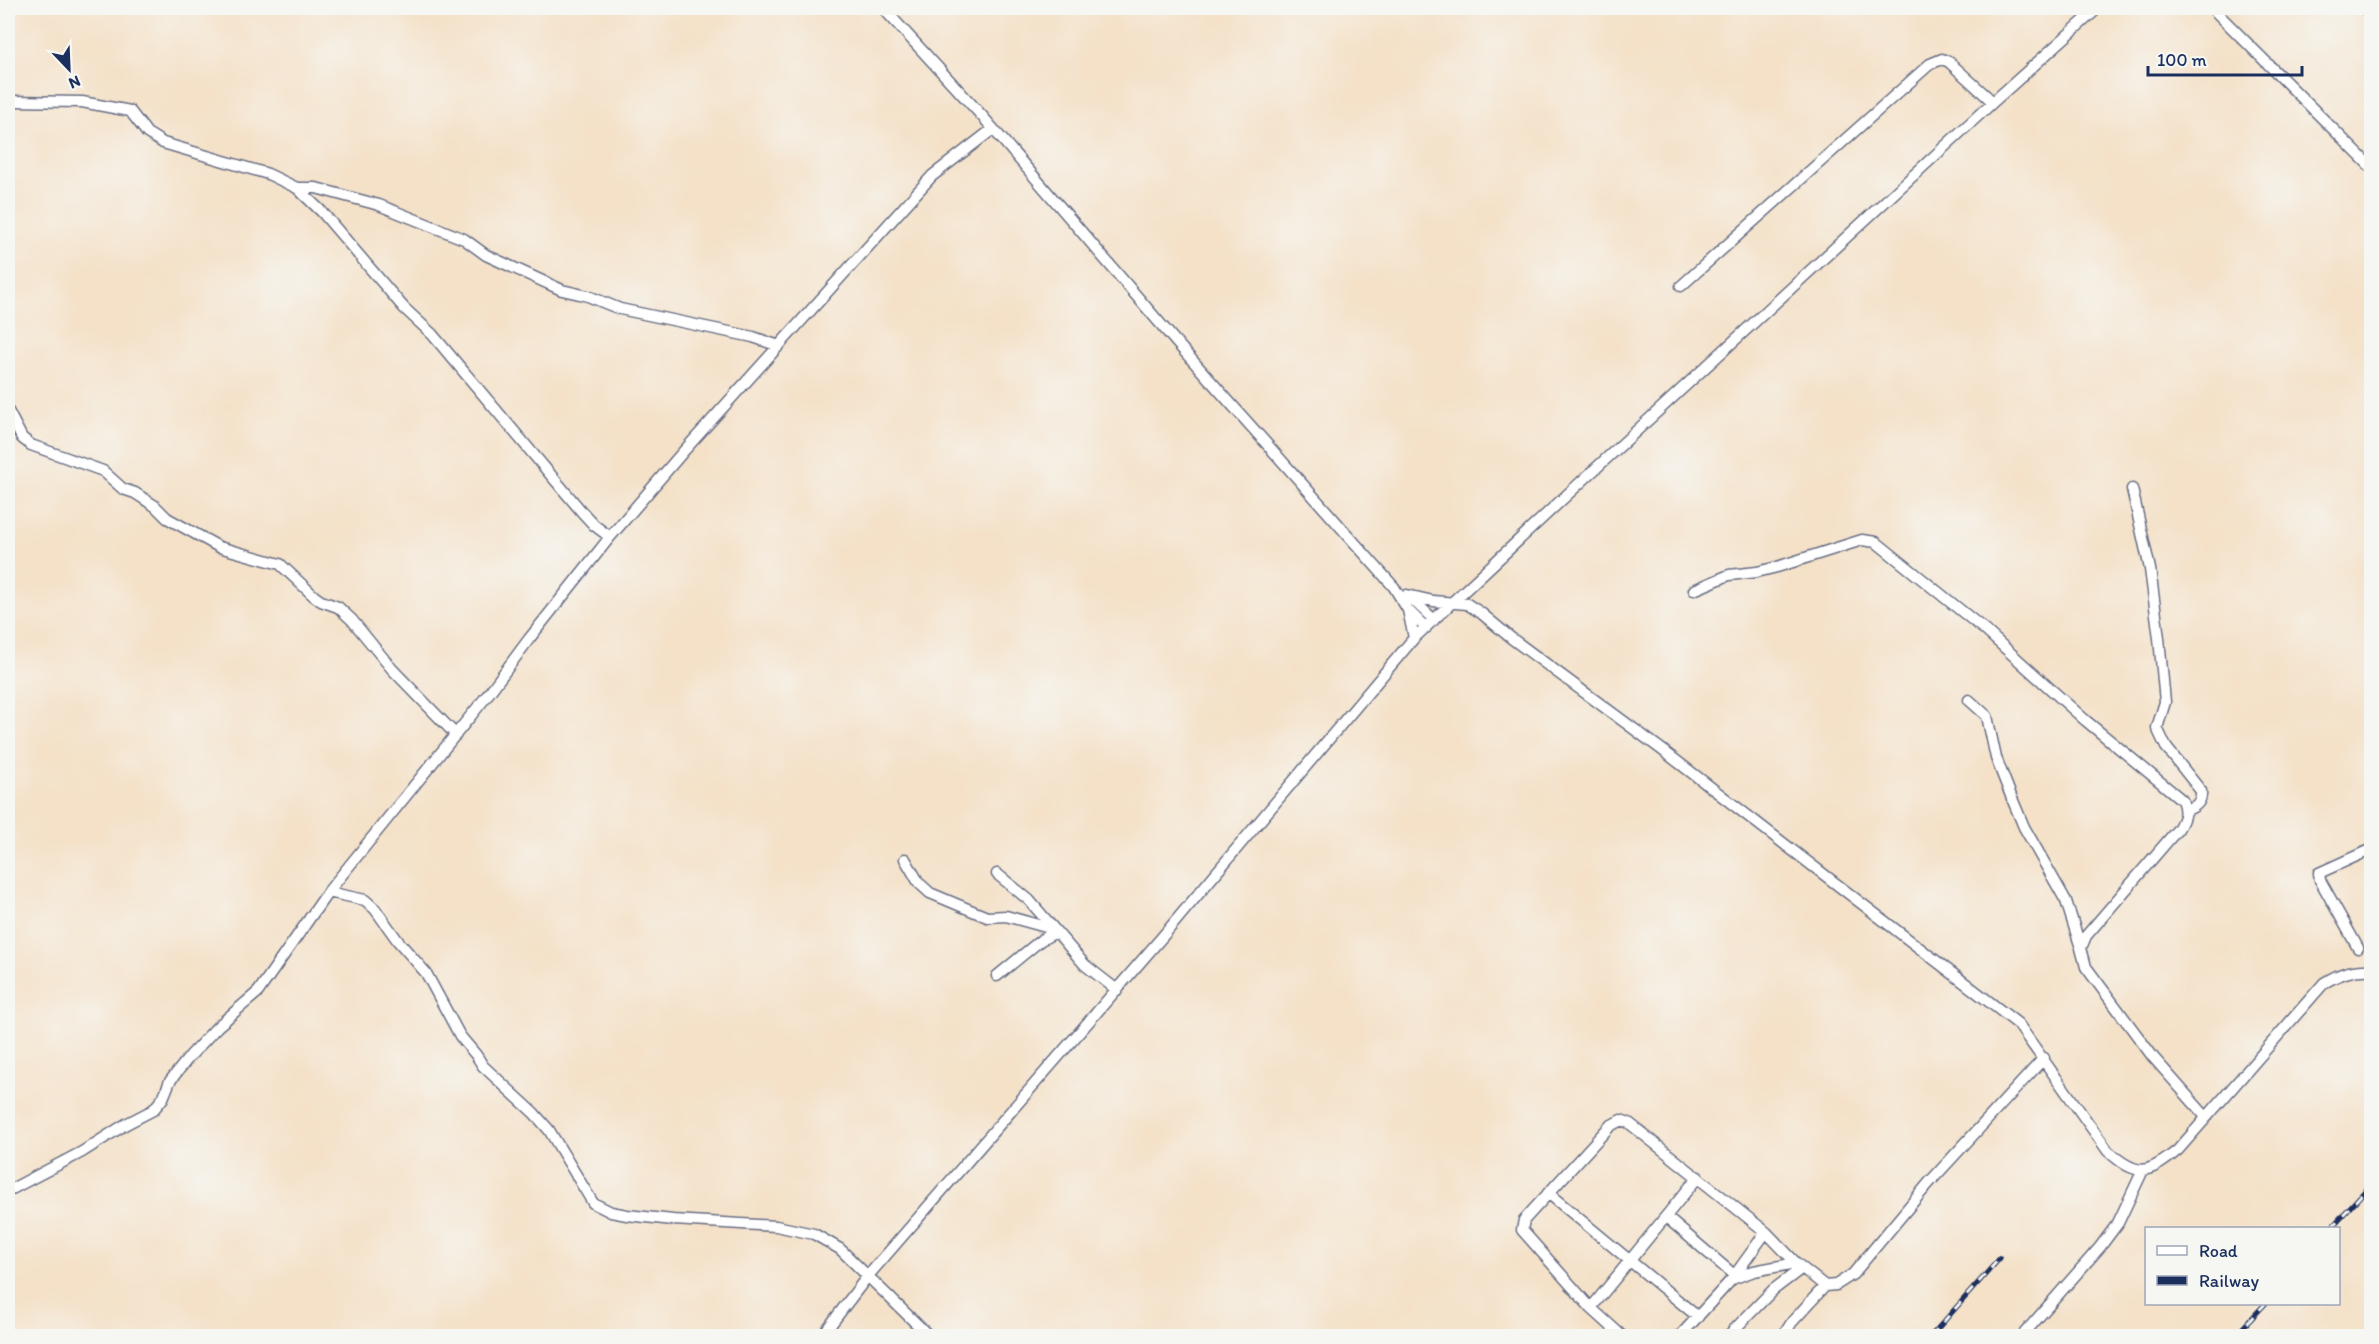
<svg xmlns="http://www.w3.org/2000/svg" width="2379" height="1344" font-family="Itim,sans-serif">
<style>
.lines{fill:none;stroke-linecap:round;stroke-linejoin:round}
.street-casing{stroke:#676d83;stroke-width:13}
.street{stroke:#fff;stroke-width:10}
.rail-casing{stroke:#1b2f5e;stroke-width:5}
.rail{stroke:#f6f6f2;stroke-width:3;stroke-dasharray:9;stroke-linecap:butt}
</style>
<rect width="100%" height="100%" fill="#f6f6f2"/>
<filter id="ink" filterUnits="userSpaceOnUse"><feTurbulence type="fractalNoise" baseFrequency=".0167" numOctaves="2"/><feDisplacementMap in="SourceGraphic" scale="12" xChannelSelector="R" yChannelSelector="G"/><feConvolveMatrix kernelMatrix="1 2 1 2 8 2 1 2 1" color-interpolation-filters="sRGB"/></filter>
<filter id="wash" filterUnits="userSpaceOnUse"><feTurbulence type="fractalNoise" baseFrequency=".008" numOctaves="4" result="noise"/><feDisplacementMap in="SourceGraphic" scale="24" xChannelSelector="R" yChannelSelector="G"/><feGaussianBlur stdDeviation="1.35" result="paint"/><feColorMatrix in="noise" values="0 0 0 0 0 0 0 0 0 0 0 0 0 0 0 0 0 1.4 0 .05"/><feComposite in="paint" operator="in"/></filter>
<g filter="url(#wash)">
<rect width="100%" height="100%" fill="#f4e1c8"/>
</g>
<g filter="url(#ink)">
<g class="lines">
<g class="street-casing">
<path id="street" d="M883,8L983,117L1176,342L1394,587L1408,610L1426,628
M2212,8L2372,168
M2364,8L2372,15
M8,101L82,102L130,111L147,133L163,143L268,174L297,188L322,212L404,308L432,334L582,512L594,525L610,537
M297,188H316L379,205L464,239L486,255L562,290L588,296L620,309L753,337L779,346
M1681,286L1930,64L1942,59L1949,62L1993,102
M8,411L22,438L31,445L103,471L123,489L135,493L155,506L167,518L219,547L280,564L314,596L321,601L338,607L352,620L392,669L456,735
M2132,489L2150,569L2159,638L2165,702L2157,728L2166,747L2201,791C2202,802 2196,807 2186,810
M1694,590L1729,575L1757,572L1777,567L1862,540L1876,542L1985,630L2085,720L2182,800C2187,812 2184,819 2178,829L2086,936L2081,948L2086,967L2153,1057L2206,1117
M1407,595L1433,601L1467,604L1481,613L1511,638L1661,749L2018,1024L2108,1151C2137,1177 2148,1175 2178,1150L2324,983C2340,973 2353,969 2372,970
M1412,599L1434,620
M1408,610L1414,638
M1969,700L1987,716L1996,758L2011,796L2024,827L2066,901L2081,948
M905,859L919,883L930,893L987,917L1006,916L1053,929
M997,874L1029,900L1085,965L1117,990
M328,892L365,900L375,909L398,941L426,973L460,1036L476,1055L483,1066L534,1113L549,1130L593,1203L611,1212L627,1215L673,1220L776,1226L814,1234L840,1249L929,1336
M2358,948L2320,880L2319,873L2372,849
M997,976L1041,940L1056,932
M8,1191L82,1152L126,1124L153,1110L163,1098L170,1081L190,1056L217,1027L258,992L328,892L486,697L529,639L610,537L682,453L932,176L993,129
M1548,1193L1698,1317
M1666,1217L1734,1275
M1732,1279L1754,1271L1796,1263
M1591,1308L1698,1177
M822,1336L867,1277L1163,936L1414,638L1568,494L1993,102L2098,8
M1622,1336L1591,1308L1522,1230L1524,1220L1610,1126L1621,1120L1629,1123L1766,1232L1796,1263L1825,1286L1836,1285L1853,1274L1928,1184L2044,1058
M1680,1336L1732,1279L1766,1232
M1728,1336L1773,1290L1802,1268
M1783,1336L1792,1322L1825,1286
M2022,1336L2100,1247L2118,1223L2143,1170"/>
</g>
<use href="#street" class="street"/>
<g class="rail-casing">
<path id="rail" d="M2331,1228L2372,1183
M1931,1336L2000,1258
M2235,1336L2265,1304"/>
</g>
<use href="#rail" class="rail"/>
</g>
</g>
<rect width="2379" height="1344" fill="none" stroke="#f6f6f2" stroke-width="30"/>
<rect x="2145" y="1227" width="195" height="78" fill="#f6f6f2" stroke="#9ea6b7" stroke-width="1.5"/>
<rect x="2157" y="1246" width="30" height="9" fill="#ffffff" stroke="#9ea6b7" stroke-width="1.5"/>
<text x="2199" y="1257" font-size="18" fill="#1b2f5e">Road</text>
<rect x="2157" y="1276" width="30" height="9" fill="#1b2f5e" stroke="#9ea6b7" stroke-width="1.5"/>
<text x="2199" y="1287" font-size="18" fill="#1b2f5e">Railway</text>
<g transform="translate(69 69) rotate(157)" stroke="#f6f6f2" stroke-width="4.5" paint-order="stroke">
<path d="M0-4.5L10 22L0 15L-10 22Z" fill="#1b2f5e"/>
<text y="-9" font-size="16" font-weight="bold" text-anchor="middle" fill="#1b2f5e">N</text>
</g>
<path d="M2148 66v9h154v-9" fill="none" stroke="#1b2f5e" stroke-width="3"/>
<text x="2157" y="66" font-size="18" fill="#1b2f5e" stroke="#f6f6f2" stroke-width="4.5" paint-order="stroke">100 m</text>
</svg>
